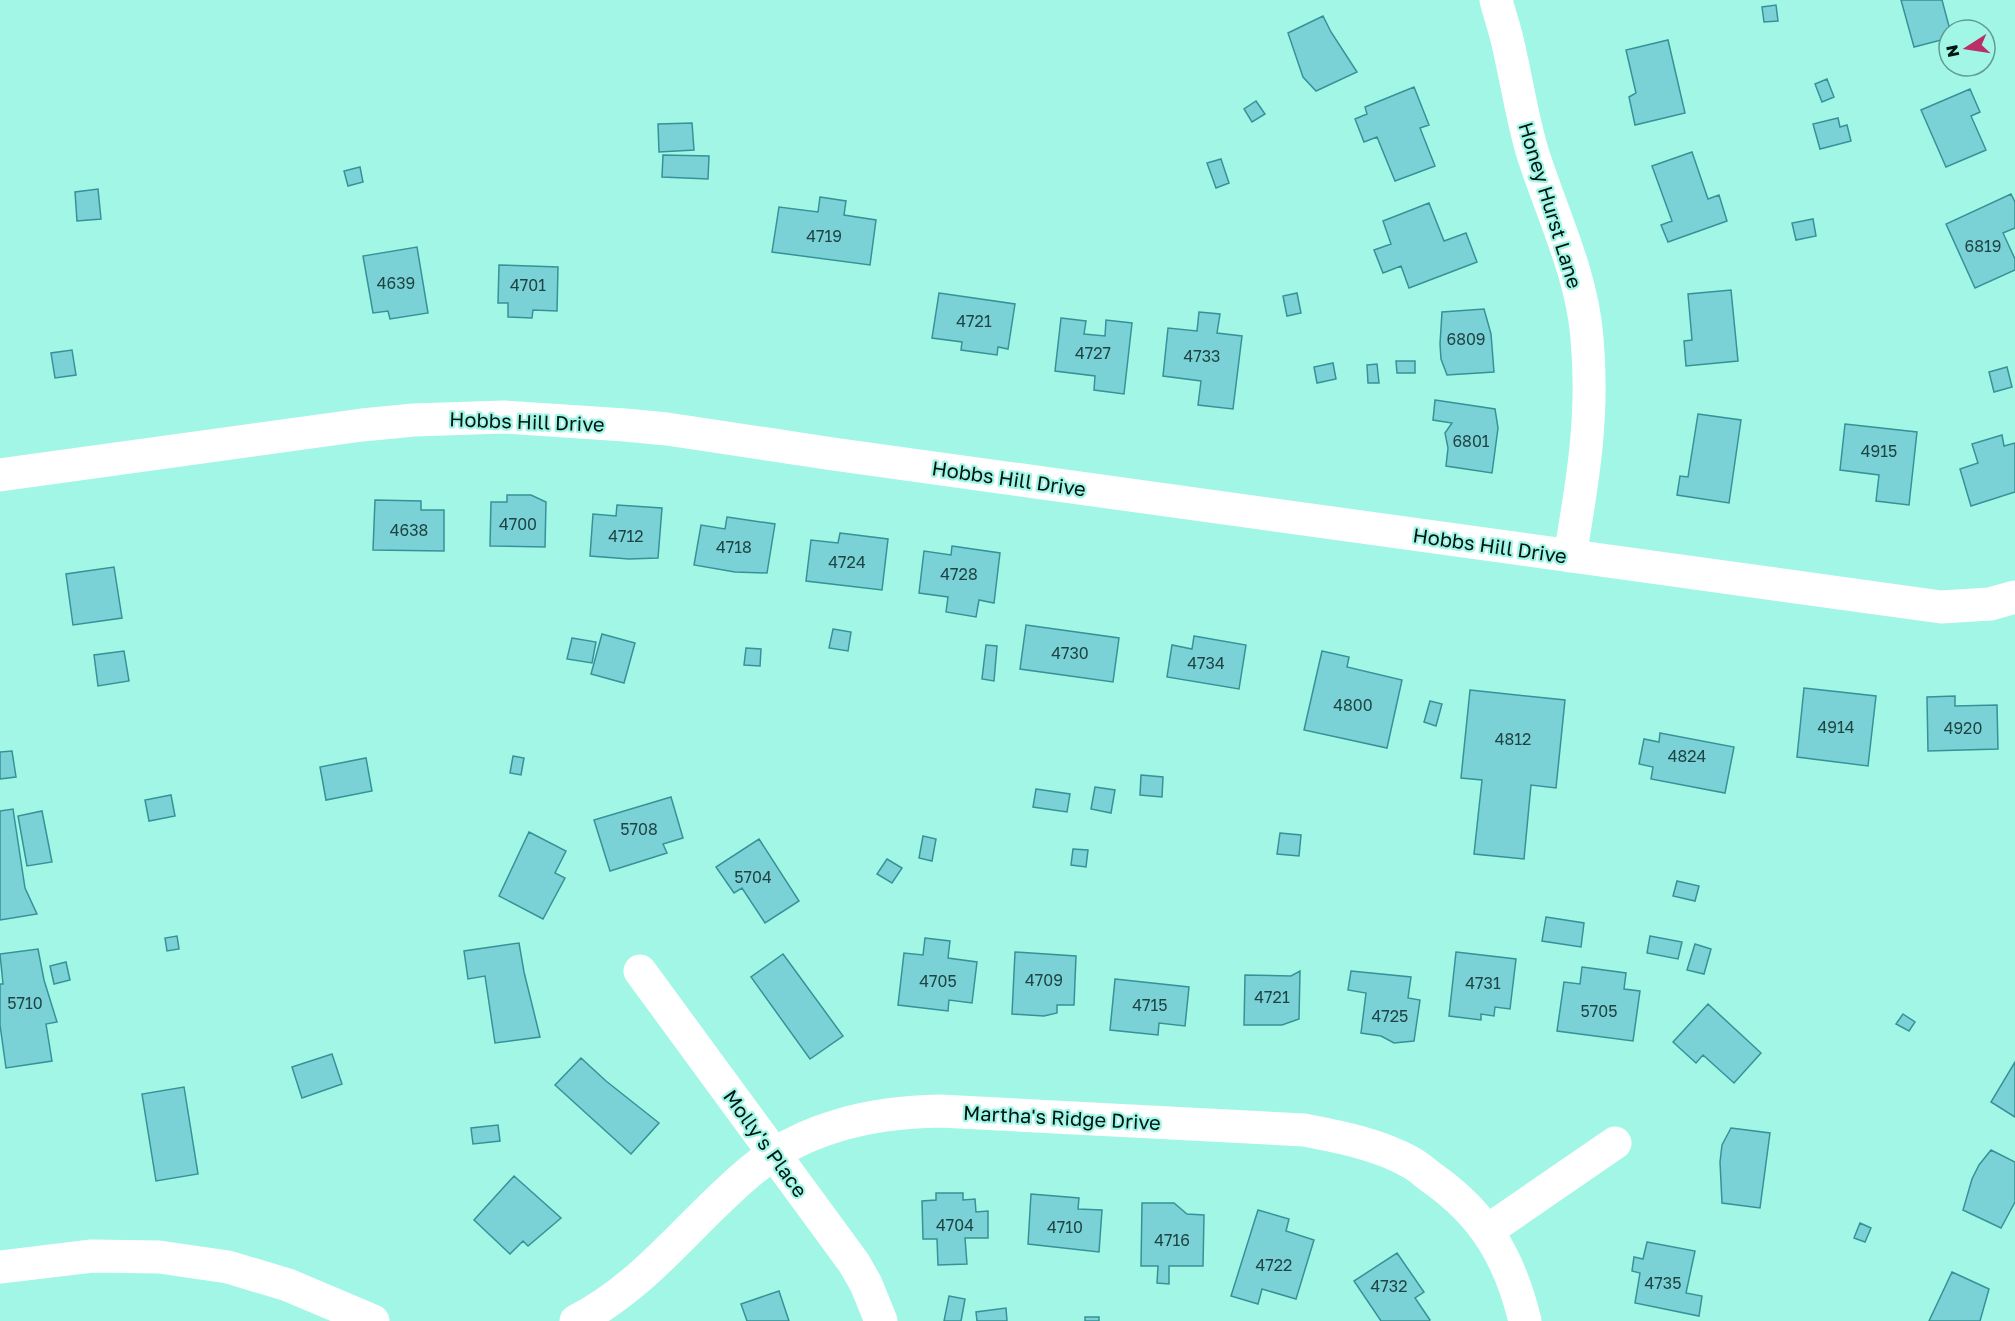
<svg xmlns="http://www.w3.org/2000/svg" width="2015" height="1321" font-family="'Golos Text',sans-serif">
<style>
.building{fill:#7ad2d7;stroke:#379297;stroke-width:1.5}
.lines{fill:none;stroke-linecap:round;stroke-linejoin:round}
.minor{stroke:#fff;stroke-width:33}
.labels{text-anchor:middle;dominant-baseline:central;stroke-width:4.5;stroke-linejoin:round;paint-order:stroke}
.number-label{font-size:16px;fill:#1e4543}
.street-label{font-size:20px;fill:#001612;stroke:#a2f6e6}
</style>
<rect width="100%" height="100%" fill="#a2f6e6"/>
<path class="building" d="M1901,0H1942L1950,30L1949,38L1914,47Z
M1776,5L1778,21L1764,22L1762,7Z
M1323,16L1331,32L1357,72L1316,91L1303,77L1288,33Z
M1668,40L1685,113L1635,125L1629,97L1636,93L1626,50Z
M1827,79L1834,97L1822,102L1815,84Z
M1414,87L1429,125L1420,128L1435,166L1395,181L1377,137L1364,142L1355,119L1367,114L1365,107Z
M1970,89L1980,112L1971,116L1986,150L1946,167L1921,110Z
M1256,101L1265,114L1252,122L1244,109Z
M1838,118L1840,127L1847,125L1851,141L1820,149L1813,124Z
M692,123L694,150L659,152L658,124Z
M1692,152L1708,199L1719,195L1727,221L1668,242L1661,225L1672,221L1652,166Z
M663,155L709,156L708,179L662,177Z
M1221,159L1229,183L1216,188L1207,163Z
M360,167L363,182L348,186L344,171Z
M98,189L101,219L77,221L75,192Z
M2011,194L2015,202V228L2003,233L2015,259V270L1975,288L1946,224Z
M820,197L846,201L844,215L876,220L870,265L772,252L779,207L818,212Z
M1429,203L1444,241L1466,233L1477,262L1409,288L1401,266L1383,273L1374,250L1391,244L1383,221Z
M1813,219L1816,236L1796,240L1792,223Z
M417,247L428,313L390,319L388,311L373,313L363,256Z
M499,265L558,267L557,311L533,310L532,318L508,317V303H498Z
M1731,290L1738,361L1686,366L1684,341L1692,340L1688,294Z
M939,293L1015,304L1008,349L998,347L997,355L961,350L962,342L932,338Z
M1297,293L1301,313L1287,316L1283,296Z
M1484,309L1491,334L1494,372L1447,375L1441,359L1440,344L1442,312Z
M1199,312L1220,314L1217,333L1242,336L1233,409L1198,405L1201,381L1163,376L1168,328L1197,331Z
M1061,318L1086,321L1084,334L1105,336L1106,320L1132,323L1124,394L1094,390L1095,376L1055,371Z
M72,350L76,375L55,378L51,353Z
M1396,361H1415V373H1397Z
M1333,363L1336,379L1317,383L1314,367Z
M1377,364L1379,383H1368L1367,365Z
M2007,367L2012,387L1994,392L1989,372Z
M1435,400L1495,409L1498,428L1492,473L1446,466L1448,448L1445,433L1452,423L1433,420Z
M1698,414L1741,420L1729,503L1677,495L1680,476L1688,477Z
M1845,424L1917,432L1909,505L1876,501L1879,475L1840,470Z
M2002,435L2004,446L2015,443V492L1971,506L1960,469L1978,463L1972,444Z
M507,495H531L546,502L545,547L490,546L491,502H507Z
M375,500L421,501V510H444V551L373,550Z
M617,505L662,508L658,558L629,559L590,556L593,514L616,516Z
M727,517L775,524L767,573L735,572L694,565L701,525L725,529Z
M840,533L888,539L882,590L806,581L811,540L838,543Z
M952,546L1000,553L994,603L979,600L976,617L946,612L948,597L919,593L924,551L951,555Z
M114,567L122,618L73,625L66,574Z
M1026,625L1119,638L1113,682L1020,669Z
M833,629L851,632L848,651L829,648Z
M602,634L635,643L624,683L591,674Z
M1194,636L1246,645L1239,689L1167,677L1172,645L1192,649Z
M572,638L596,642L592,663L567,659Z
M986,645L997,646L994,681L982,679Z
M746,648L761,649L760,666L744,665Z
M124,651L129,681L98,686L94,655Z
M1322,651L1349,657L1347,667L1402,680L1387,748L1304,730Z
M1804,688L1876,696L1868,766L1797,757Z
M1470,690L1565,700L1556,788L1531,785L1524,859L1474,854L1482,780L1461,778Z
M1955,696V706L1997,705L1998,749L1928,751L1927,697Z
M1430,701L1442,704L1436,726L1424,722Z
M1660,733L1734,747L1725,793L1651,779L1653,767L1639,764L1644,739L1659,742Z
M12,751L16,777L0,779V752Z
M513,756L524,758L521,775L510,773Z
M366,758L372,791L326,800L320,767Z
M1141,775L1163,777L1162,797L1140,795Z
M1095,787L1115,790L1111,813L1091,809Z
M1036,789L1070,794L1067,812L1033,807Z
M171,795L175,816L149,821L145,800Z
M671,797L683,838L663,844L667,853L610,871L594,820Z
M13,809L25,888L37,914L0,920V811Z
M42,811L52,862L27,866L18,816Z
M529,832L566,851L555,873L565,878L543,919L499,896Z
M1280,833L1301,835L1299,856L1277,854Z
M923,836L936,839L932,861L919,858Z
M759,839L799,901L765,923L742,888L734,893L716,867Z
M1073,849L1088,850L1086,867L1071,865Z
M887,859L902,868L892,883L877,874Z
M1677,881L1699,886L1695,901L1673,896Z
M1546,917L1584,923L1581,947L1542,941Z
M177,936L179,949L167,951L165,938Z
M1650,936L1682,942L1678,959L1647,953Z
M925,938L950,941L948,958L977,962L972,1003L949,1000L948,1011L898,1005L904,953L923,955Z
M519,943L524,972L540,1037L495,1043L485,976L468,979L464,951Z
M1695,944L1711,949L1704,974L1687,970Z
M38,949L44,980L57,1022L46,1024L52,1061L6,1068L0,1025V984H3L0,954Z
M1015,952L1076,956L1074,1005H1057V1013L1044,1016L1012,1014Z
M1456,952L1516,959L1510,1009L1495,1007L1494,1016L1481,1014V1020L1449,1016Z
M783,954L843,1036L810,1059L751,977Z
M66,962L70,980L54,984L50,966Z
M1582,967L1626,973L1624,989L1640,991L1633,1041L1557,1031L1564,982L1580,984Z
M1300,971L1299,1019L1282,1025H1244L1245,975L1291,976Z
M1351,971L1411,977L1408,998L1420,1000L1414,1041L1394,1043L1381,1036L1361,1033L1366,993L1348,990Z
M1115,979L1189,987L1185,1026L1159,1023L1158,1035L1110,1030Z
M1708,1004L1761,1053L1734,1083L1703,1055L1696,1063L1673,1042Z
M1903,1014L1915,1022L1909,1031L1896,1024Z
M332,1054L342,1084L302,1098L292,1067Z
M581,1058L606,1081L659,1123L631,1154L555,1085Z
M2015,1062V1117L1991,1102Z
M184,1087L198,1174L156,1181L142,1094Z
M498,1125L500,1141L473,1144L471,1128Z
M1731,1128L1770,1133L1760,1208L1722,1203L1720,1162L1722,1145Z
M1991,1150L2015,1162V1202L2001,1228L1963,1210L1972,1179L1979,1165Z
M514,1176L561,1218L528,1246L523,1241L510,1254L474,1220Z
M936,1193H963V1200L975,1199L976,1212L988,1211V1238H965L967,1264L938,1265L937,1239H923L922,1201L936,1200Z
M1031,1194L1079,1198L1078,1209L1102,1210L1099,1252L1028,1244Z
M1142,1203H1174L1187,1214L1204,1215L1203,1266H1169V1284L1157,1283L1158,1266H1141Z
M1258,1210L1289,1219L1286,1231L1314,1240L1296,1299L1262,1289L1258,1304L1231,1296Z
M1860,1223L1871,1228L1865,1242L1854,1238Z
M1647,1242L1695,1251L1686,1293L1702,1296L1699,1316L1635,1303L1640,1273L1632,1271L1634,1257L1643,1259Z
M1397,1253L1424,1292L1415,1298L1430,1320L1429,1321H1381L1354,1281Z
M1952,1272L1989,1289L1980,1321H1929Z
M779,1291L789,1321H747L741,1304Z
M949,1296L965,1299L961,1321H944Z
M1006,1308L1007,1321H977L976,1312Z
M1085,1317H1099V1321H1085Z"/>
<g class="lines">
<path class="minor" d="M1496,0C1500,16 1506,32 1509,48C1517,83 1522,117 1532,151C1551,212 1582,273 1587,338C1594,415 1583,480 1570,556
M0,475L362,425L414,420L504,417L625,425L667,429L833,454L1941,607L1990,604L2015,597
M640,971L854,1263L866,1284L881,1321
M1487,1231L1615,1143
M0,1267L92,1256L159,1257L228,1267L288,1285L373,1321
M576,1321C648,1284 691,1220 752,1170C804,1127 874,1112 940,1111L1304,1130C1340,1137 1378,1144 1410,1162C1418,1166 1425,1173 1432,1178C1485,1215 1510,1259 1525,1321"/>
</g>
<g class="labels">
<g class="number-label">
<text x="824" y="236">4719</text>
<text x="1983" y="246">6819</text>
<text x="396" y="283">4639</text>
<text x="528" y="285">4701</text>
<text x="974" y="321">4721</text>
<text x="1466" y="339">6809</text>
<text x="1093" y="353">4727</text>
<text x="1202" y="356">4733</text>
<text x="1471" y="441">6801</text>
<text x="1879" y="451">4915</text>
<text x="518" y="524">4700</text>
<text x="409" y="530">4638</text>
<text x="626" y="536">4712</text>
<text x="734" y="547">4718</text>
<text x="847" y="562">4724</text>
<text x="959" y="574">4728</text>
<text x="1070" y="653">4730</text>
<text x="1206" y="663">4734</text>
<text x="1353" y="705">4800</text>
<text x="1836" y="727">4914</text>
<text x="1963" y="728">4920</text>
<text x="1513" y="739">4812</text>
<text x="1687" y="756">4824</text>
<text x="639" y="829">5708</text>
<text x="753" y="877">5704</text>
<text x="1044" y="980">4709</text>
<text x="938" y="981">4705</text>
<text x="1483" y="983">4731</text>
<text x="1272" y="997">4721</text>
<text x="25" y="1003">5710</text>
<text x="1150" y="1005">4715</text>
<text x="1599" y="1011">5705</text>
<text x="1390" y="1016">4725</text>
<text x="955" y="1225">4704</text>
<text x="1065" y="1227">4710</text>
<text x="1172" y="1240">4716</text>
<text x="1274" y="1265">4722</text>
<text x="1663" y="1283">4735</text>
<text x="1389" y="1286">4732</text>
</g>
<g class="street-label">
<text transform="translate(1551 205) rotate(73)">Honey Hurst Lane</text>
<text transform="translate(527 421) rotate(2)">Hobbs Hill Drive</text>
<text transform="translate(1009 478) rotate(8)">Hobbs Hill Drive</text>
<text transform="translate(1490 545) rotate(8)">Hobbs Hill Drive</text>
<text transform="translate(1062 1117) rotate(3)">Martha's Ridge Drive</text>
<text transform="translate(766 1143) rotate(54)">Molly's Place</text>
</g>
</g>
<g transform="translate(1967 48) rotate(258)"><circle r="28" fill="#a2f6e6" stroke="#619c91" stroke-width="1.5"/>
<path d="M0-4.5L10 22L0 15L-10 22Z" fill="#ba2f68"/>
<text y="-9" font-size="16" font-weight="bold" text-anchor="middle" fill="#001612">N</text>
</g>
</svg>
